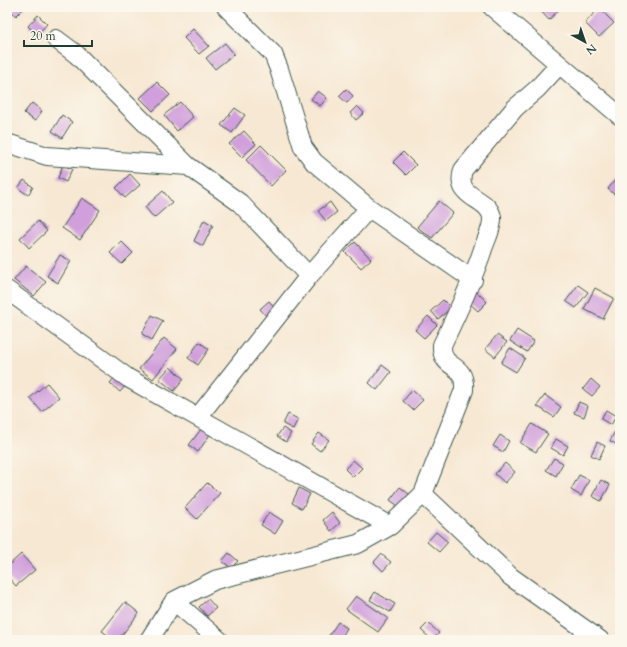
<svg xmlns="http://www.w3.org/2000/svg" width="627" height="647" font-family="Cardo,serif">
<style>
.building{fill:#d09fdc}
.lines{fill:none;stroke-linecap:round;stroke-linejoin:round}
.minor-casing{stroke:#3f574c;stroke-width:20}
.minor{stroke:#fff;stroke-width:18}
</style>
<rect width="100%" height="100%" fill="#fbf7ec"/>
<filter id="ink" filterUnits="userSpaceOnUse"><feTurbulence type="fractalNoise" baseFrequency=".025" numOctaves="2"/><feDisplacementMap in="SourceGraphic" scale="8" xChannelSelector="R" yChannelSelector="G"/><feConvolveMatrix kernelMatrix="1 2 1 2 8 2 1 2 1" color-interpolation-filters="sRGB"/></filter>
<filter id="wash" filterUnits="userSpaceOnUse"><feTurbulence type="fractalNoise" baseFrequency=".012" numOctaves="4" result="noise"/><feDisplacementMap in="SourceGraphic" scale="16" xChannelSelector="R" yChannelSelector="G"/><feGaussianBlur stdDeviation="0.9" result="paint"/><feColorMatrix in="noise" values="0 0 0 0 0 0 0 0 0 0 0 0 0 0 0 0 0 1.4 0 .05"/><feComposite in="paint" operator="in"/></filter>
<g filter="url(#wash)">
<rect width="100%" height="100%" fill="#f7e8d3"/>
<g id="blocks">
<path class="building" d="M7,7H25L16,16Z
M537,7H561L549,20Z
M599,8L614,23L599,37L585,23Z
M38,15L47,24L37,35L28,26Z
M193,29L209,46L199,54L184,38Z
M225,43L234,54L215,69L206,58Z
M157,82L170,95L153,111L140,98Z
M346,89L353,96L347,103L339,96Z
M318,91L327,98L320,106L311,99Z
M180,102L193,117L177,131L164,115Z
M32,103L42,111L35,121L24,113Z
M357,106L364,113L356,120L350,113Z
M235,108L245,115L232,133L221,125Z
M62,115L72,122L62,138L52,131Z
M244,131L256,144L242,157L229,144Z
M261,145L286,170L271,186L246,160Z
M403,152L416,165L406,175L393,162Z
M63,165L72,169L66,182L58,178Z
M130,174L140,185L125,198L116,188Z
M24,180L33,187L28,195L18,188Z
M615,180L620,184V199L608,189Z
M163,191L172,202L154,218L145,207Z
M82,198L100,210L80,240L62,228Z
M439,201L453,213L432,238L417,227Z
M330,202L337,212L326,221L318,211Z
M204,220L213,225L203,246L194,241Z
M38,221L47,231L29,248L20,238Z
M121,241L133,253L122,264L110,253Z
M355,242L371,259L361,268L345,252Z
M60,255L71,261L58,283L47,276Z
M26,266L46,282L34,296L14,280Z
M578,285L588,292L576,308L566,301Z
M595,288L614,298L603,319L584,309Z
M477,292L487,302L478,311L468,302Z
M443,300L451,308L438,319L431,311Z
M269,301L278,311L269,319L260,309Z
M152,315L163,321L152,340L142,334Z
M428,316L437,325L424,338L415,330Z
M517,330L534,341L527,352L510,341Z
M497,335L507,342L495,357L485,349Z
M164,338L177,349L153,379L139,369Z
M199,342L209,349L198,365L188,358Z
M510,348L525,358L516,372L501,363Z
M382,365L391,372L377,390L369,383Z
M170,367L184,379L174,391L159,379Z
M117,375L128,383L120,392L110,383Z
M591,379L600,387L592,396L583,389Z
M47,383L59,397L42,412L30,398Z
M412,390L423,400L413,410L403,401Z
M545,395L561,407L554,417L537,406Z
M579,402L588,406L584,417L574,413Z
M606,410L616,416L611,425L601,419Z
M288,414L298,419L293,429L283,424Z
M205,424L213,430L198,452L189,445Z
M532,424L548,434L536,452L520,443Z
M283,428L291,433L286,442L277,436Z
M615,431L620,434V446L610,441Z
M319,433L329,440L320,451L311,444Z
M500,435L509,441L503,452L493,446Z
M556,439L568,446L563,455L551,448Z
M597,442L605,446L599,459L591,455Z
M554,458L563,463L556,476L546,470Z
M353,460L362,468L353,477L345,469Z
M505,463L515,472L505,483L495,474Z
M579,475L589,480L581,496L571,490Z
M601,480L610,485L601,501L592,496Z
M207,483L220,493L197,519L185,508Z
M400,487L414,498L405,511L390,500Z
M299,488L310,494L302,509L292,503Z
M269,512L283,521L275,534L261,525Z
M332,512L340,523L331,531L323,520Z
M436,532L448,542L439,552L427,542Z
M229,553L238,561L231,568L222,561Z
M21,554L35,570L16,586L7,576V567Z
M381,554L391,562L383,571L374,562Z
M375,592L395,604L390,612L370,600Z
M356,596L388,618L378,632L346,609Z
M208,599L216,608L207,616L199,607Z
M125,602L139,613L118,640H114L102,631Z
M338,622L347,628L340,640H326Z
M428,623L439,633L432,640L421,630Z"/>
</g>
</g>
<g filter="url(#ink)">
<use href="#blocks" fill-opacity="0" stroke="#3f574c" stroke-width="1"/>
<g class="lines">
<g class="minor-casing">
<path id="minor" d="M226,7L273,54L279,69L303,147L314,162L369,208
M492,7L620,116
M56,39L76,54L188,166
M7,143L47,156L188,166L240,203L309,276L369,208L473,280
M7,290L128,378L390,526
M198,417L309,276
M423,494L511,577L600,640
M174,601L219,640
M149,640L174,601L215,580L358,544L390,526L423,494L464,390C466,360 441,372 442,345C458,312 473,280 484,246C487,238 493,226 492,217C488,196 454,200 463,170L515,108L537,89L559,65"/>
</g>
<use href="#minor" class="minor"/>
</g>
</g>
<rect width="627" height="647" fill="none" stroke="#fbf7ec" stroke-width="24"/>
<g transform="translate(585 42) rotate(140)" stroke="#fbf7ec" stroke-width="3" paint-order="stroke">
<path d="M0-3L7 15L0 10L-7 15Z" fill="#1f3d34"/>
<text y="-6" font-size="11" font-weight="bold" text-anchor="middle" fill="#1f3d34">N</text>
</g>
<path d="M24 40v6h68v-6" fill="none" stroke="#1f3d34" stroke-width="2"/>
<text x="30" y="40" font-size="12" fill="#1f3d34" stroke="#fbf7ec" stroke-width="3" paint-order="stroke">20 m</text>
</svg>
